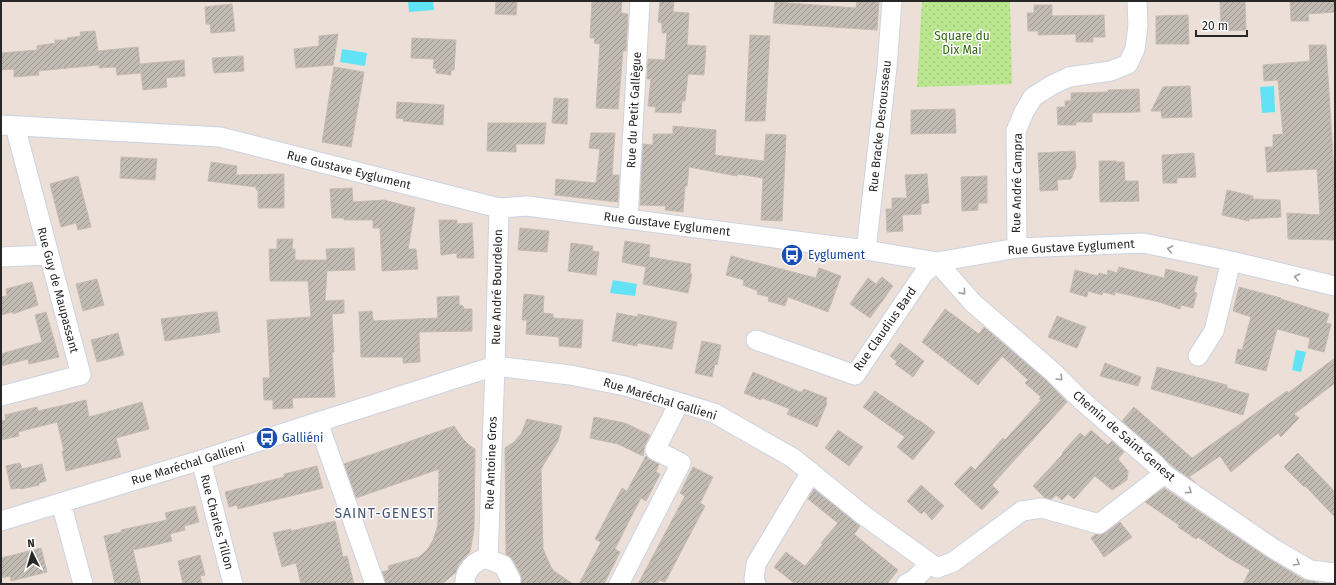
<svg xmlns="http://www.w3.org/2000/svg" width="1336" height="585" font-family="'Fira Sans',sans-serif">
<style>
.garden{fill:url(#garden-dots)}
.water{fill:#61e3f5}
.building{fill:url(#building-hatch);stroke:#c6bbb1}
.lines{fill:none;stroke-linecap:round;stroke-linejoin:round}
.minor-casing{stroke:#ccd3e1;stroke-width:21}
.minor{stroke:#fff;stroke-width:19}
.oneway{stroke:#9e9e9e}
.labels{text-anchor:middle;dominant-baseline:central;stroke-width:3;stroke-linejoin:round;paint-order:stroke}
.park-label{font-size:12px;fill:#316614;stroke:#fff}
.street-label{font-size:12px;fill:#272727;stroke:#fff}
.transit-label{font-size:12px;fill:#164399;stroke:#fff;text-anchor:start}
.quarter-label{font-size:14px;letter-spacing:1px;fill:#455679;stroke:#fff}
</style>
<defs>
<pattern id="garden-dots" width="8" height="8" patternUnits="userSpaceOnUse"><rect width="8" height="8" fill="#b9e68f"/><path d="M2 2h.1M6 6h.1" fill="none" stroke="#9fc57b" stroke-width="1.8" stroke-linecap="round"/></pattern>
<pattern id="building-hatch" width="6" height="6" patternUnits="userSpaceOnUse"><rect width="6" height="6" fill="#c2bbb3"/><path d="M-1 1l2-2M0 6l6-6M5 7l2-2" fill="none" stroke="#9e9892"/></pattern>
</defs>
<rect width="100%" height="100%" fill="#ebdfd7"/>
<path class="garden" d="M922,1H1010L1012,84L917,87Z"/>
<path class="water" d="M408,1H433L434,10L409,12Z
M342,49L367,53L365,66L340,62Z
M1274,86L1275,112L1262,113L1260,87Z
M613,280L637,284L635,296L610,293Z
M1296,350L1306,352L1301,372L1292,370Z"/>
<path class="building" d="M496,1H517L516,15L495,14Z
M592,1H622L621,13L628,14L626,51H623L618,109L596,108L600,44L594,43L595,38H590Z
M660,1H674L673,12L689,13L687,45L706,46L704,75L688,74L685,101H682L681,113L655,112L656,107L648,106L651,79H647L648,59L665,60L667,33H662V23L658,22Z
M857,1H879L877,30L773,23L775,2L856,8Z
M1220,1H1245L1246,30L1221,31Z
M1290,1H1335V12L1308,14L1309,21H1291Z
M232,4L235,31L211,33L210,24H206L205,7Z
M1034,5H1052V16L1104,15L1105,37H1093V42H1076V34L1038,35V31H1028L1027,13H1034Z
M1188,15L1189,44H1156V16Z
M95,31L98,51L138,47L141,73L117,75L116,67L99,68V65L38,71L39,75L14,77V69L1,70V53L37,50V46L55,43V40H68L67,38L81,36L80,32Z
M338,34L333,65L296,68L294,49L319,46V36Z
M750,35L770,36L765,121H745Z
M412,38L456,40L454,70H451V75L436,73V69L433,68L434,59L411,58Z
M1309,45H1326L1335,188V240L1288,239L1287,213L1320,215L1317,169L1267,172L1265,147H1273V135L1283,134L1278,80L1264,81L1263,65L1310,61Z
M243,56L244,71L214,73L212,58Z
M184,60L185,76L166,78L167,87L143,90L140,64Z
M334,67L364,72L351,147L322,142Z
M1190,86L1192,117L1162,118L1161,111H1151L1163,87Z
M1139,89L1140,112L1092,113V122H1076V125H1058L1057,107H1065V101H1071V93L1108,92V90Z
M554,98L568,99L567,124L552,123Z
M397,102L444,105L443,125L403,121L404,119L396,118Z
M955,109L956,133L911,134V110Z
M488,123H546L544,144H516V152L487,151Z
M673,126L716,130L715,155L764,161L766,134L786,135L782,221L761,220L763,178L737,174V176L689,167L687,186H685L683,212L665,210L666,206L640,205L643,144L653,145V134H673Z
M591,133H615L612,175H619L618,202L555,195L556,179L596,183L600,149L589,148Z
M1075,151L1076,167L1071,179L1057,180L1058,190L1040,191L1038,153Z
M1194,153L1196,177L1177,178V183H1163L1162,155Z
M121,157L157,159L155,180L120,178Z
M1099,161H1116V162H1124L1125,181H1138L1139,201L1100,202Z
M211,162L237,166L236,175L284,174V208H258V190H256V187L208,181Z
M927,174L929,203L921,204V214L902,215L903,231L887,232L886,209H892V198H907L905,175Z
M78,176L91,227L78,230L76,223L61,227L50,184Z
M987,176V203H978V210L962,211L961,177Z
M352,188L353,202L384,200L415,208L408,249H416L418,269L382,271L380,228H373V220H344V218H332L330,189Z
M1227,190L1253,196V199L1280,200L1281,217L1249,219V221L1222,215Z
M439,220H457V224L472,223L474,258H457V253L441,255Z
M520,228L549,231L547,252L518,250Z
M277,239H293L292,249H295V260H327L326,249L354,248L355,270L327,271L325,301L344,300V313L332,314L334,352H332L335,397L292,398L293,408L273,409V400H264L263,378H270L267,320L311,317L308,281H270L269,249H277Z
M625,241L650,245L649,257L691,264L690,274H692L688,293L643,284L646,267L622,262Z
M571,243L593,246L592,251L599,252L596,275L568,271Z
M731,256L816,278L819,268L841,276L828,312L788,297L785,306L768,301L769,297L757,294L758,291L743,285L744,280L726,275Z
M1119,267L1164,278L1166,269L1198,277L1194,292L1197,293L1193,308L1181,305L1180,309L1159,302L1115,292V295L1103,292L1102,295L1088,291L1087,297L1070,292L1075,270L1098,276L1099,273L1107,275L1108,270L1117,273Z
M882,277L893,286L870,318L850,304L868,278L876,284Z
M97,279L104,305L83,311L76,284Z
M32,282L38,305L13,314L12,312L1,315V297L7,296L6,289Z
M1239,287L1281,298V299L1329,314L1326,323L1331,324L1324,352L1308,348L1310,338L1277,329L1266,371L1235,363L1238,349L1242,350L1251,317L1233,311Z
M524,294L544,296L543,313L553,314V318L583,320L581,348L559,346V337L526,334L527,320H522Z
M459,296V305L463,306L464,309H472V331L419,332L420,362L403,363V357H361L359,312L372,311L373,321L438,318L437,297Z
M945,309L979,334L984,327L1046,380L1067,402L992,485L999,492L982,510L954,484L971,466L975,470L1003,438L1005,440L1041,400L1039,399L1041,397L1025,383L1028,380L1002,356L978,385L922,342Z
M46,312L59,357L29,364L28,359L1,366V354L42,342L35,315Z
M211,312H217L220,332L165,341L161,319Z
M617,313L638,317V314L677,322L672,349L637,343V346L612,341Z
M1057,316L1086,327L1077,348L1048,337Z
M118,333L124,355L97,362L91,340Z
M702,341L721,345L717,365L715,364L712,377L695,373Z
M900,343L924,361L913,377L895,364L897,362L890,356Z
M1335,358V383L1294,414L1299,418L1281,437L1278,433L1231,472L1220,456L1189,477L1196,483L1176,469L1122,421L1134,407L1192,458L1287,391L1288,393Z
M1105,363L1141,377L1138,386L1100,376Z
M1157,367L1227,385V388L1249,394L1243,415L1151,389Z
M753,372L800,392H802L804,389L827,398L826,402L827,403L817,427L787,414L790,409L762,398L761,400L744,393Z
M875,391L919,421V420L935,432L913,460L897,447L905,437L863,407Z
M86,400L89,417L142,402L149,429L116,438L121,457L66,471L62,451H64L57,422L18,432L19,436L1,440V421L6,420L5,415L37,407L38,411Z
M594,417L625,423L650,435L645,445L643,456L618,444L590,438Z
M527,419L562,426L558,441L541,469L543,549L551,567L554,571L573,584H521V575L513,560L506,554L505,448L514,442L521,434Z
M454,426L463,439L469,445L475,449L474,530L470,552L459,564L456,572L442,584H386L382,572L389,570L388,566L419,557L427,550L433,540L437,528L438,522L439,469L356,498L344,464Z
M838,430L863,447L849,466L825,448Z
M1091,430L1108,445L1112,441L1124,452L1118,459L1128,471L1127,480L1112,490L1095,476L1074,499L1068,494L1062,500L1056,495L1052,499L1045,498L1033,486L1063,454L1062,453L1080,433L1085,437Z
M1298,453L1335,492V517L1305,486L1304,487L1284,467Z
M646,456L650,460L659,464L656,472L660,474L646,501L641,498L628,523L615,549L620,552L604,584H579L601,542L595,539L622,488L627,491Z
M20,463L22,469L42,464L46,481L39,483V485L21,489V488L11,489L6,466Z
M317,466L323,488L238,509L237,505L229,507L225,492L284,477V474Z
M693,467L713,477L700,503L705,506L665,582L659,580L657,584H638L685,496L680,493Z
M921,485L944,506L932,520L924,511L921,514L907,501Z
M1164,488L1268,558L1304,580L1316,582L1320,584H1243L1250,570L1227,557L1198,537L1196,539L1178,527L1179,525L1145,502Z
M814,489L860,526L854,534L898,570L887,584H795L774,567L786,552L805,566L823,544L821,543L838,523L808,499Z
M195,506L199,522L184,526L185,530L170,534L172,541L133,550L141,584H115L104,536L122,532L121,530L167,520L165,513Z
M335,521L343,557L347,556L354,584H301L296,563L282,567L273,533L291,529V531Z
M1120,522L1132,537L1104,557L1091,538L1096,534L1101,535L1105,533Z
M41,548L47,572L11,581L10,576L1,578V558Z
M200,555L205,575L200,576L202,584H183L178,561Z"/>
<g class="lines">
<g class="minor-casing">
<path id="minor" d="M1,125L220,137L499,208L527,206L866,250L937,262L1017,248L1143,243L1231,261L1335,286
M628,219L640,1
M1017,248L1016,131L1024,112L1033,97L1052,85L1069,77L1111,71L1128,64L1135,49L1138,26L1137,1
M866,250L887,67L892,1
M1,257L49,255
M937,262L973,303L1053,372L1080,399L1154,463L1164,474L1274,549L1310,570L1335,573
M756,340L855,375L924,273L937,262
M1198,356L1214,331L1231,261
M1,396L81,375L15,126
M318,422L375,584
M201,460L233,584
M61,503L83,584
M1,521L201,460L318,422L495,366L570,375L625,386L714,413L793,458L862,514L937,568L953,562L1022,511L1042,508L1099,524L1164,474
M488,559L495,366L499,208
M465,584C464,572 475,559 487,559C492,560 499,564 503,565L511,580L510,584
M619,584L681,463L655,450L679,403
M756,584L754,579L756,564L811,472
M906,584L915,579L930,563"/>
</g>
<use href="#minor" class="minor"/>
</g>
<defs><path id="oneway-chevron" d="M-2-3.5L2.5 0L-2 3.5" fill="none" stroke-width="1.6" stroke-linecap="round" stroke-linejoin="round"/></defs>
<g class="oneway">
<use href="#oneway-chevron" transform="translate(1170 249) rotate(-169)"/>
<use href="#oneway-chevron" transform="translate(1297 277) rotate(-166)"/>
<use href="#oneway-chevron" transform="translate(963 292) rotate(49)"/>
<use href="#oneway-chevron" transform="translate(1060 378) rotate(45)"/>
<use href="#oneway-chevron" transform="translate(1189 491) rotate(34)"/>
<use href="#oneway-chevron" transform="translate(1297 563) rotate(30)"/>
</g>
<defs>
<g id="bus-disc" transform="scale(1.15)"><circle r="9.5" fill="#1a4fb4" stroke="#fff"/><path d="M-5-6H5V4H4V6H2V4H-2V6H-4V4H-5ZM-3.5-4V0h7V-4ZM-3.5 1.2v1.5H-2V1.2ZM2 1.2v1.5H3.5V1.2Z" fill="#fff"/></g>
</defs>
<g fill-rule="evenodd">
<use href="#bus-disc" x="792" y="255"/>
<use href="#bus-disc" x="267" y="438"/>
</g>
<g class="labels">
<g class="park-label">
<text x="962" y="36">Square du<tspan x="962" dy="14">Dix Mai</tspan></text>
</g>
<g class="street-label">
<text transform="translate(634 110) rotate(-87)">Rue du Petit Gallègue</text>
<text transform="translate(880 126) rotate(-84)">Rue Bracke Desrousseau</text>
<text transform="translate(349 170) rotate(14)">Rue Gustave Eyglument</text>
<text transform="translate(1017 183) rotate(-89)">Rue André Campra</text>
<text transform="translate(667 224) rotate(7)">Rue Gustave Eyglument</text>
<text transform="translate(1071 247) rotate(-3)">Rue Gustave Eyglument</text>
<text transform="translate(497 287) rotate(-89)">Rue André Bourdelon</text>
<text transform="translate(58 290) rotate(75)">Rue Guy de Maupassant</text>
<text transform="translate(885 329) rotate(-55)">Rue Claudius Bard</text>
<text transform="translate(660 399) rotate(17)">Rue Maréchal Gallieni</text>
<text transform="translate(1124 436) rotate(41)">Chemin de Saint-Genest</text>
<text transform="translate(491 463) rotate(-88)">Rue Antoine Gros</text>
<text transform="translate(188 464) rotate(-17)">Rue Maréchal Gallieni</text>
<text transform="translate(217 522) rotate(75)">Rue Charles Tillon</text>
</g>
<g class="transit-label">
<text x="808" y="255">Eyglument</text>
<text x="282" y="438">Galliéni</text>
</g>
<g class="quarter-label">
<text x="385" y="513">SAINT-GENEST</text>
</g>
</g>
<rect width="1336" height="585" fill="none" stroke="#272727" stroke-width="4"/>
<g transform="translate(32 553) rotate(355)" stroke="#ffffff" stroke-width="3" paint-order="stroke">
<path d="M0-3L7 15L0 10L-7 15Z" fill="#272727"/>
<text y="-6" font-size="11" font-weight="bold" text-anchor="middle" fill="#272727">N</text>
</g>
<path d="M1196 30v6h51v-6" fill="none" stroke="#272727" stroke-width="2"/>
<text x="1202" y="30" font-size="12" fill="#272727" stroke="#ffffff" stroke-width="3" paint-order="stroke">20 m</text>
</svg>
